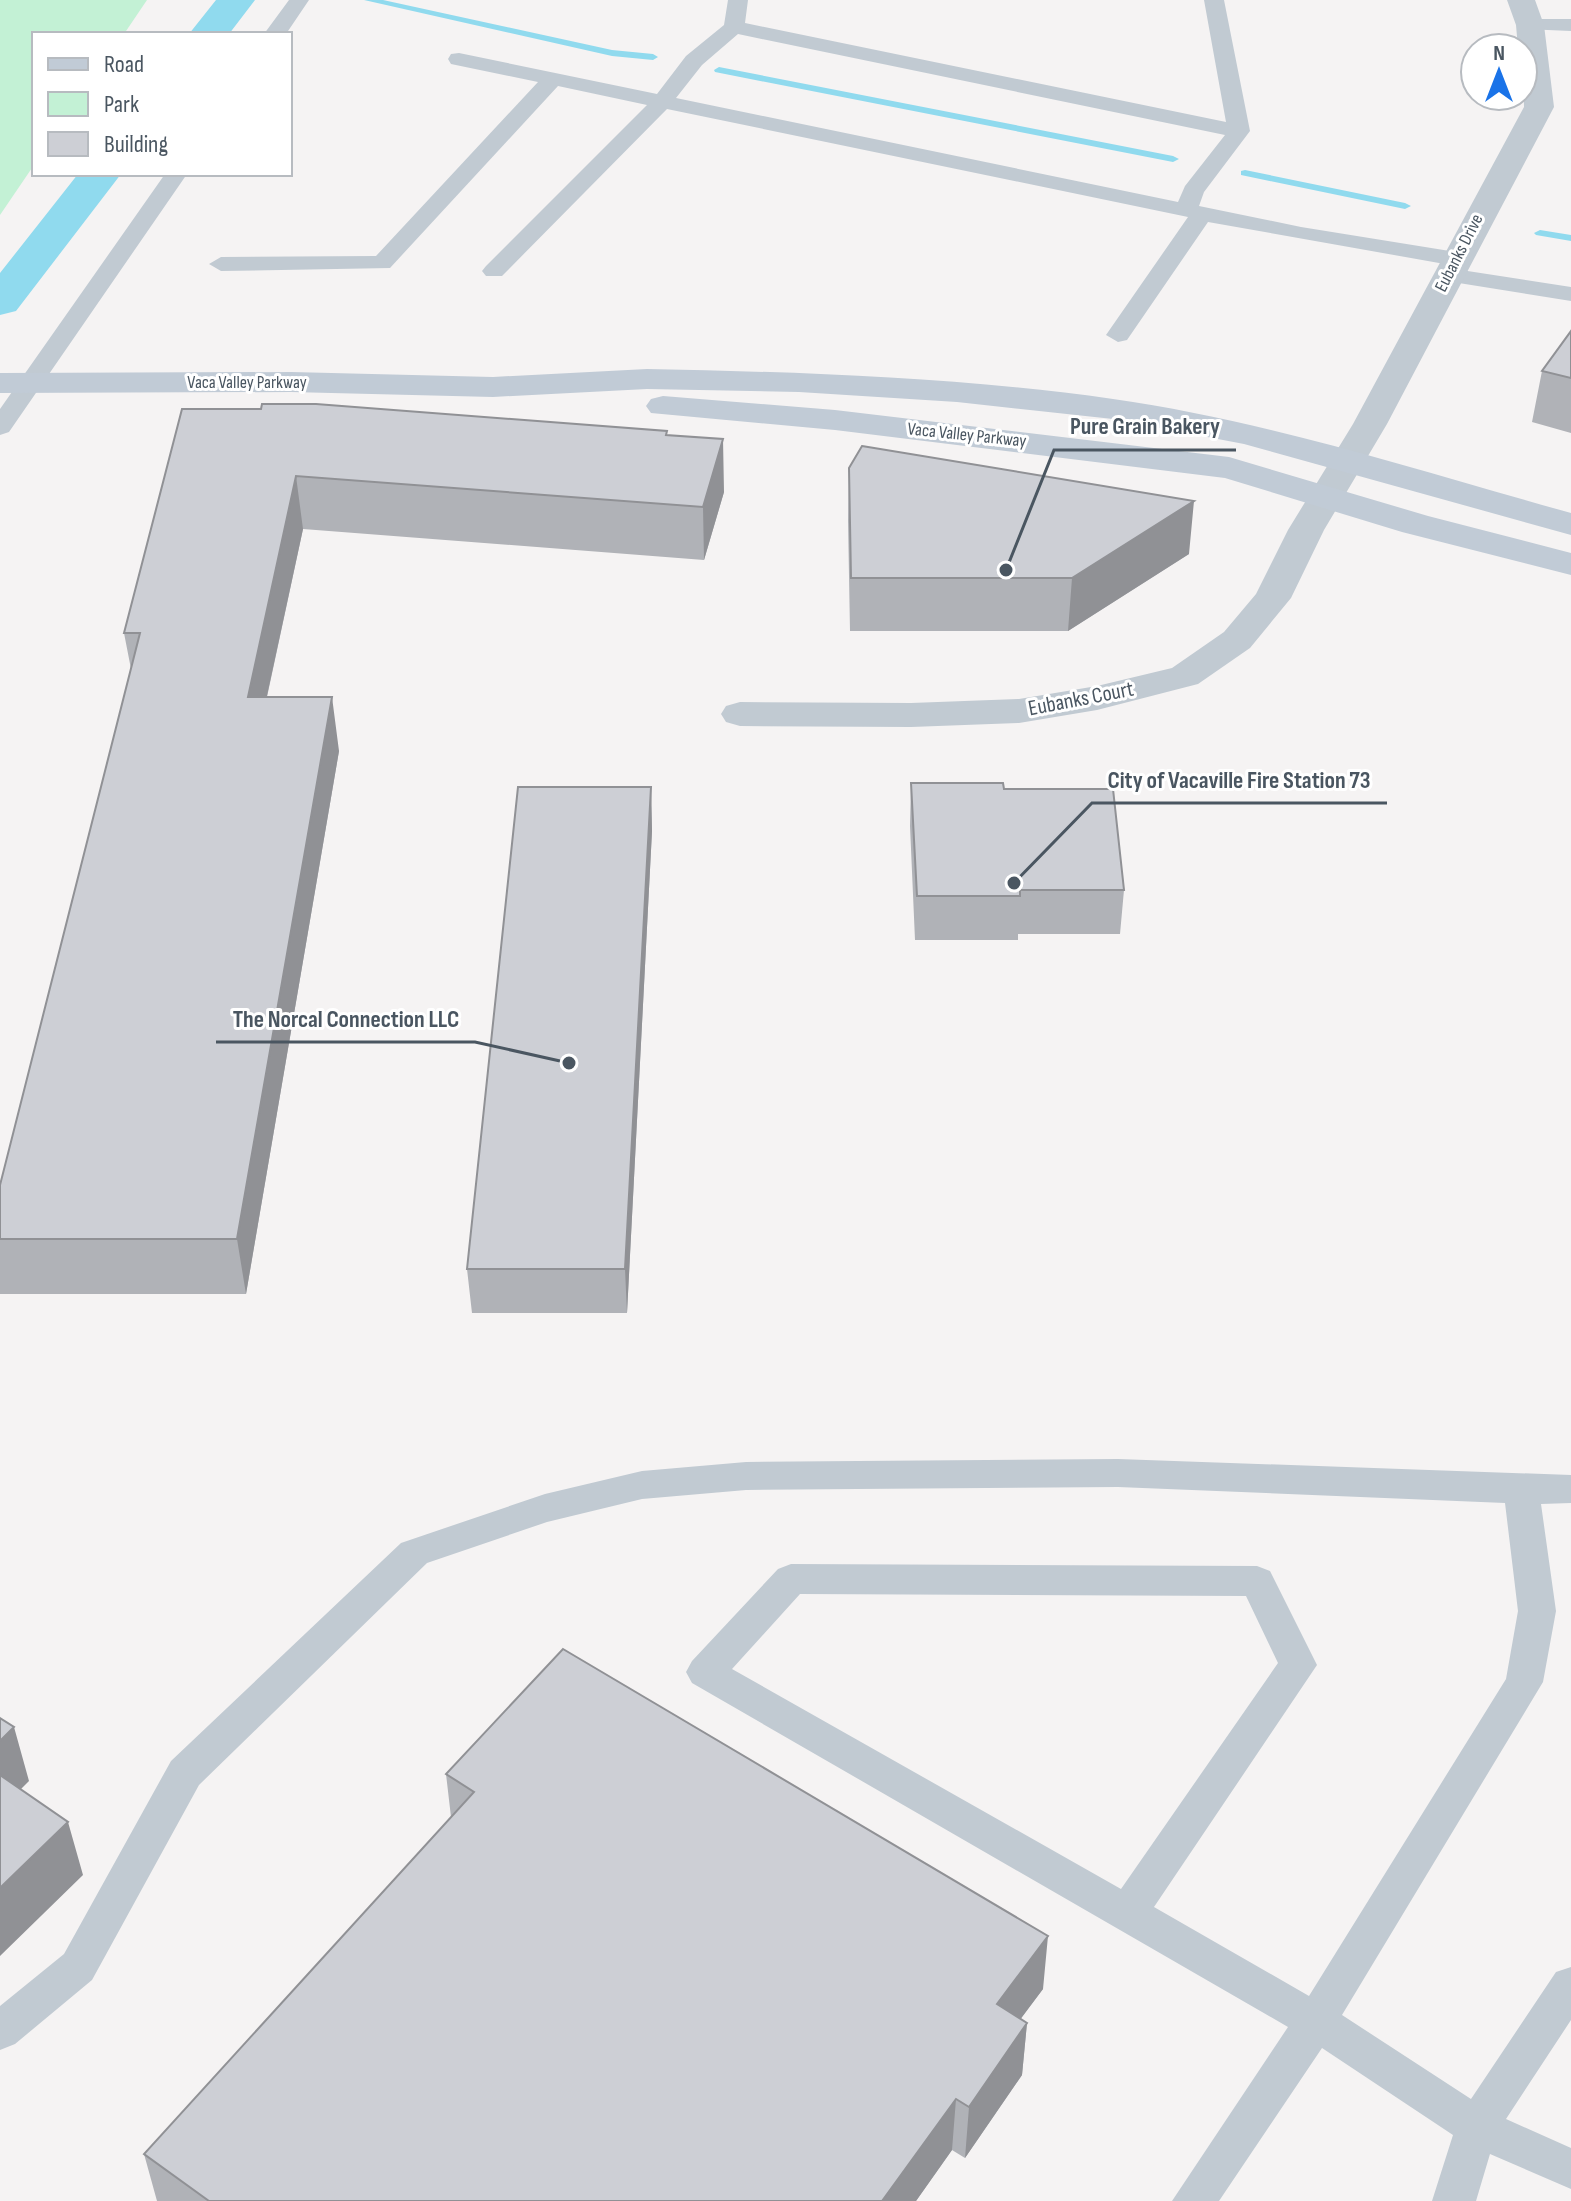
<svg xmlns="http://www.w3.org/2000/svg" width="1571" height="2201" font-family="'Sofia Sans Condensed',sans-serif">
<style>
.green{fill:#c3f1d5}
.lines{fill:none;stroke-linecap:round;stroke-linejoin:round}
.stream{fill:#90daee;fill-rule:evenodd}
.canal{fill:#90daee;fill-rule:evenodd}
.lane{fill:#c1cad2;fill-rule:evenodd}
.street{fill:#c1cad2;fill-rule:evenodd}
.secondary{fill:#c1cbd6;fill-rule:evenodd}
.wall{fill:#b0b2b7}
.shaded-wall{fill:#909195}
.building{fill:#cdcfd5;stroke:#909195;stroke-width:2}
.labels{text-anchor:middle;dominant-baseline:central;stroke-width:6;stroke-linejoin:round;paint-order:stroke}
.far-street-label{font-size:18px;fill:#4a5661;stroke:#fff}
.street-label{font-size:22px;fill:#4a5661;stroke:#fff}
.leader{fill:none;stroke:#4a5661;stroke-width:3}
.callout-dot{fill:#4a5661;stroke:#fff;stroke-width:3}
.callout-label{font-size:24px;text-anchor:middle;font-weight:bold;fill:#4a5661;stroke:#fff;stroke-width:6;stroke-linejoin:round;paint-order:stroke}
</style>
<rect width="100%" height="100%" fill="#f5f3f3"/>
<path class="green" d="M0,0H147L124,34H34V165L0,215Z"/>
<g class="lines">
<path class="stream" d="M364,0H383L612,50L653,54L658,57L653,60L612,56Z
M719,67L1173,156L1179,159L1173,162L715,72L714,70Z
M1245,170L1405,203L1411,206L1405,209L1241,175V171Z
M1540,230L1571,235V241L1536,235L1534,233Z"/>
<path class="canal" d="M216,0H255L229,34H189Z
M78,174H121L16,311L0,315V273Z"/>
<path class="lane" d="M289,0H309L286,34H264Z
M728,0H748L745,23L1226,122L1204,0H1224L1250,131L1204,192L1199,206L1301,227L1456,252L1468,259L1456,266L1208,222L1127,340L1118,342L1106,335L1188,217L667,109L502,276H486L482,271L486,266L647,105L558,86L390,268L221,271L209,264L221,257L376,256L538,82L451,64L448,59L451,54L459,53L657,94L686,56L724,25ZM738,34L1225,135L1185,186L1178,202L676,98L702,65Z
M1530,19H1571V31L1523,29L1520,25L1523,21Z
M165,174H187L9,432L0,435V409Z
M1448,268L1571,287V301L1440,280L1436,275L1440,270Z
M1118,1459L1571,1475V1503L1541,1504L1556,1611L1543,1682L1342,2015L1471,2099L1556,1972L1571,1967V2020L1506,2119L1571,2148V2189L1490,2154L1476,2201H1432L1453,2135L1322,2048L1219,2201H1172L1288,2027L692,1683L686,1672L692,1661L778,1569L791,1564L1257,1566L1270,1571L1317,1665L1154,1907L1309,1996L1506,1679L1518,1611L1505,1503L1118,1487L746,1490L642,1499L547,1522L427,1563L199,1785L92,1980L15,2044L0,2050V2006L64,1954L171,1761L401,1543L545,1494L642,1471L746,1462ZM800,1594L1246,1596L1278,1663L1121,1889L732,1669Z"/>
<path class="street" d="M1507,0H1535L1544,25L1554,107L1387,424L1324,530L1291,598L1250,648L1198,684L1097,710L1019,723L911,727L740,726L726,722L721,714L726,706L740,702L911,703L1019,699L1097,686L1172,668L1224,632L1256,594L1288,530L1353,424L1524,107L1523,48H1518L1516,25Z"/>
<path class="secondary" d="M647,369C802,372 958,377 1113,399C1268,421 1420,471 1571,513V535L1244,444L1113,419L957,402L799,392L647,389L493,397L291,392L0,393V373L291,372L493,377Z
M663,396L835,410L1229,457L1428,516L1571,553V575L1402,532L1225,478L835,430L651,413L646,406L651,399Z"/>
</g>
<path class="wall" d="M1571,331V433L1532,422L1542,371Z
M261,409L667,431V435L724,492L704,560L303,529L267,697L339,751L246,1294H0V1185L131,669L124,633Z
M849,468L1189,554L1068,631H850L848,521Z
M911,783L1004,789L1124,890L1120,934H1018V940H915L910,826Z
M651,787L652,831L627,1313H472L467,1269Z
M446,1774L1043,1989L1020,2019L1027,2023L1022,2075L965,2158L952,2150L916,2201H157L144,2154L451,1817Z"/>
<path class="shaded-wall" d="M723,439L724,492L704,560L703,507Z
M296,476L303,529L255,751L248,697Z
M1194,501L1189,554L1068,631L1072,578Z
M332,697L339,751L246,1294L237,1239Z
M651,787L652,831L627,1313L625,1269Z
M14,1727L29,1781L0,1810V1741Z
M68,1822L83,1875L0,1956V1888Z
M1048,1936L1043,1989L993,2056L997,2004Z
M1027,2023L1022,2075L965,2158L969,2107Z
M956,2099L952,2150L916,2201H882Z"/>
<path class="building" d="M1571,331V378L1542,371Z
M262,404H316L667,431L666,435L723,439L703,507L296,476L248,697H332L237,1239H0V1185L140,633H124L182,409H261Z
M862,446L1194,501L1072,578H851L849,468Z
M911,783H1003L1004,789H1113L1124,890H1020V896H917Z
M518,787H651L625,1269H467Z
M563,1649L1048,1936L997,2004L1027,2023L969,2107L956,2099L882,2201H209L144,2154L474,1792L446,1774Z
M0,1718L14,1727L0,1741Z
M0,1775L68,1822L0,1888Z"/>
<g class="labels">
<g class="far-street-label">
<text transform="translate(1459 253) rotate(-63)">Eubanks Drive</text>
<text x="247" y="382">Vaca Valley Parkway</text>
<text transform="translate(967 435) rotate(6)">Vaca Valley Parkway</text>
</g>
<g class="street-label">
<text transform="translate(1081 699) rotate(-11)">Eubanks Court</text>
</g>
</g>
<path class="leader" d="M1006 570L1054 450H1236M1014 883L1092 803H1387M569 1063L475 1042H216"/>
<g class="callout-dot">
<circle cx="1006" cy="570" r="8"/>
<circle cx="1014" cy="883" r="8"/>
<circle cx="569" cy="1063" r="8"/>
</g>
<g class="callout-label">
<text x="1145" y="434">Pure Grain Bakery</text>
<text x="1239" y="788">City of Vacaville Fire Station 73</text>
<text x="346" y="1027">The Norcal Connection LLC</text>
</g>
<rect x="32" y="32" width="260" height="144" fill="#ffffff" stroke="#b7bbc0" stroke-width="2"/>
<rect x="48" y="58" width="40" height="12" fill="#c1cbd6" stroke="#b7bbc0" stroke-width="2"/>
<text x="104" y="72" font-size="24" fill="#4a5661">Road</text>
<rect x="48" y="92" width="40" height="24" fill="#c3f1d5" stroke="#b7bbc0" stroke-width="2"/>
<text x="104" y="112" font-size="24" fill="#4a5661">Park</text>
<rect x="48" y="132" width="40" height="24" fill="#cdcfd5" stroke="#b7bbc0" stroke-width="2"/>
<text x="104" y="152" font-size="24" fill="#4a5661">Building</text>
<g transform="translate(1499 72)"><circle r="38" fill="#ffffff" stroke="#b7bbc0" stroke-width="2"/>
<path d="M0-6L14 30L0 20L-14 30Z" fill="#1a73e8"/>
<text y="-12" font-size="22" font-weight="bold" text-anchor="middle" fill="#4a5661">N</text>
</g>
</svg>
